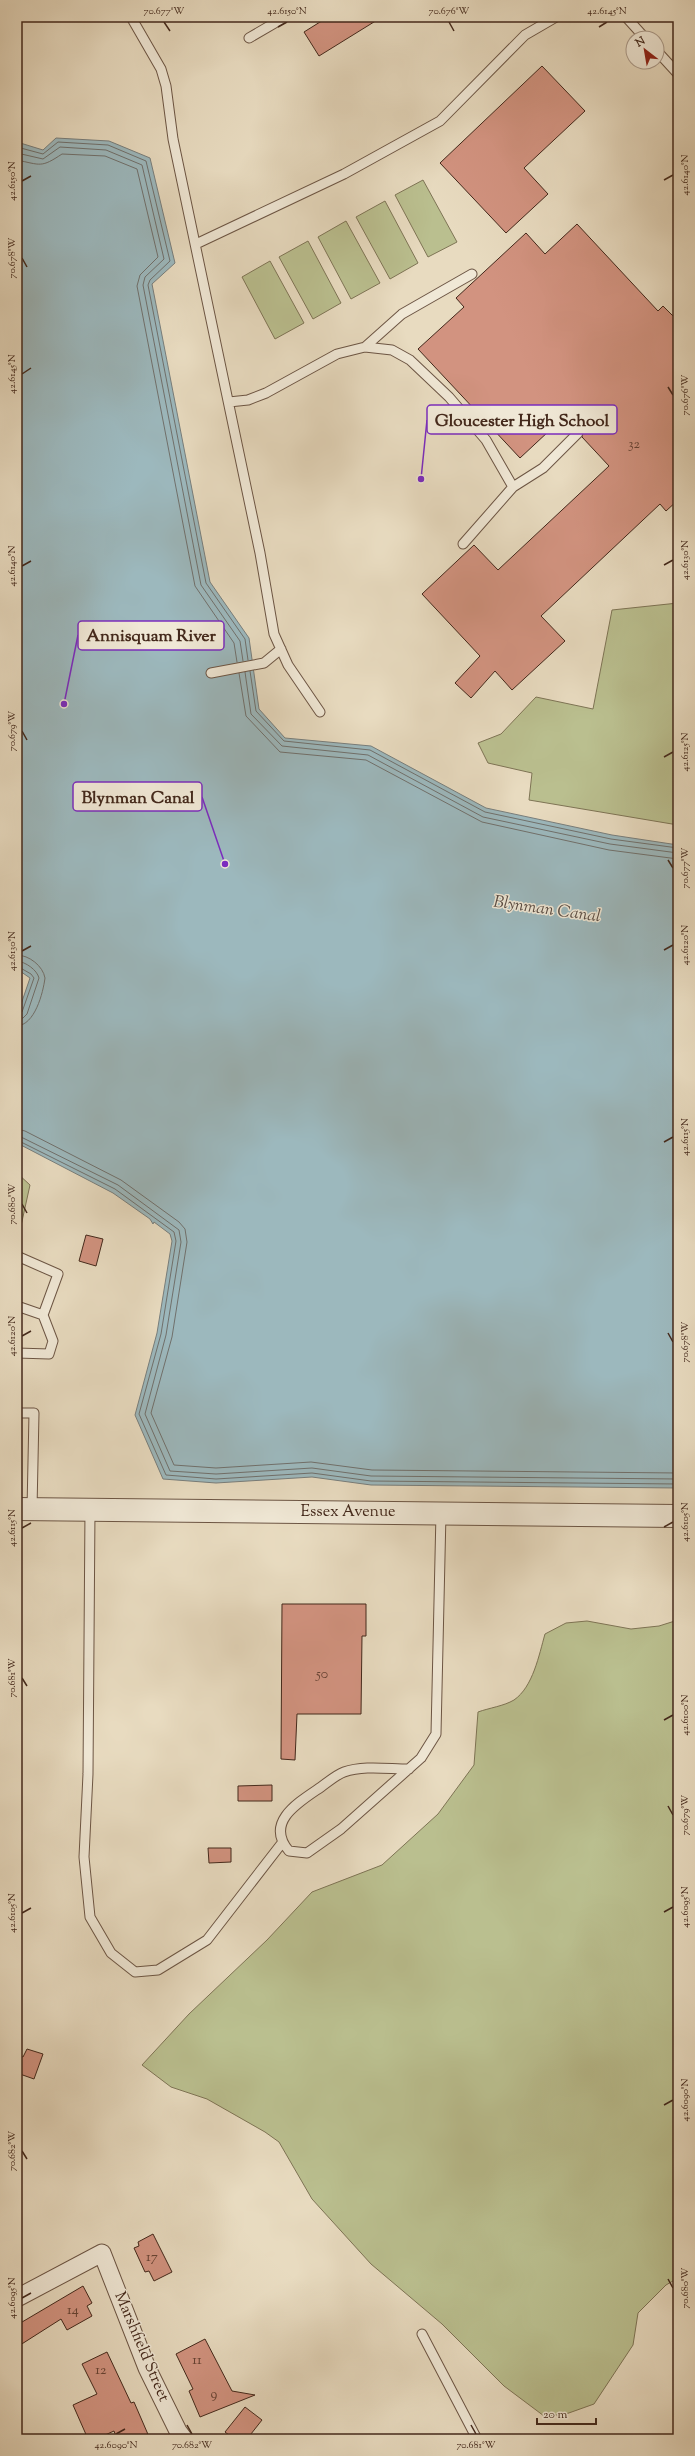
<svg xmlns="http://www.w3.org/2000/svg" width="695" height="2456" font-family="'Sorts Mill Goudy',serif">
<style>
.green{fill:#babf8f;stroke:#7e7455}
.water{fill:#9cb8bd;stroke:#787e7c}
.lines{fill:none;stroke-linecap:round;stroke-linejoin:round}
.shore{stroke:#70706c;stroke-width:1}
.building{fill:#d29380;stroke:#43281b}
.service-casing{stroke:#6c5544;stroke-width:11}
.minor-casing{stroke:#6c5544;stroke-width:19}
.tertiary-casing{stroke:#6c5544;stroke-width:24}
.service{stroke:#f0e8d6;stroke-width:9}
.minor{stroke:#f0e8d6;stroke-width:17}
.tertiary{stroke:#f0e8d6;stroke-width:22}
.ticks{fill:none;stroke:#43281b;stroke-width:1.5}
.labels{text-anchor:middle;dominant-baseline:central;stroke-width:3;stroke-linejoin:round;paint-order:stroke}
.number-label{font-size:14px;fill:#674334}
.street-label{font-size:16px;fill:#43281b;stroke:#f0e8d6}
.water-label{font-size:17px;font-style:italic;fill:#594c44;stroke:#f0e8d6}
.leader{fill:none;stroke:#7b2cbf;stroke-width:1.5}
.callout-dot{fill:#7b2cbf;stroke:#f0e8d6;stroke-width:1.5}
.callout{fill:#f0e8d6;stroke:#7b2cbf;stroke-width:1.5}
.callout-label{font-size:17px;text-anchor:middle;font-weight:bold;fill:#43281b}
.neatline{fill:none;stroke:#43281b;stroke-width:1.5}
.ticks-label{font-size:10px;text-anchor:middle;fill:#43281b}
</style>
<rect width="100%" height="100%" fill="#e8dbc0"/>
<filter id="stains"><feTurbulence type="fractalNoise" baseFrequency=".005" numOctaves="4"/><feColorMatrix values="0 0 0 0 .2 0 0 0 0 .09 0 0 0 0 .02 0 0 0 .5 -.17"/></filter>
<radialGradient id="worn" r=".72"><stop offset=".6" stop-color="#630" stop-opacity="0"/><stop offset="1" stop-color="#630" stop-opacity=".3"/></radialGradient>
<path class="green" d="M423,180L457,242L428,257L395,195Z
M385,201L418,263L390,279L356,217Z
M346,221L380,283L351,299L318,237Z
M308,241L341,303L313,319L279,257Z
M270,261L304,323L275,339L242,277Z
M678,603V825L529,800L532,773L488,763L478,743L501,734L536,697L593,709L612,610Z
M17,1173L30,1185L17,1244Z
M678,1620V2278L666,2285L638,2313L633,2345L594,2404L566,2414L544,2416L504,2386L442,2324L371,2264L312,2199L279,2142L265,2132L207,2099L171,2087L142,2065L189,2014L267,1940L312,1892L382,1865L438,1814L474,1765L478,1712C489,1708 504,1706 514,1700C533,1687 539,1655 545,1634L566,1623L587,1621L631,1629L659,1626Z"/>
<path class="water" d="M56,138L109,141L150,158L175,263L152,284L210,582L249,638L259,709L285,738L371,746L486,808L612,835L678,845V1488L371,1485L312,1477L216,1483L163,1479L135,1415L157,1333L172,1241L170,1234L154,1222L153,1224L150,1219L113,1193L17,1143V1016L30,978L17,969V142L43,150Z"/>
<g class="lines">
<path class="shore" d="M17,147L43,154L58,142L108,145L146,161L170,261L150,280L148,285L206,583L245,639L248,660
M17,153L43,159L60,147L106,150L142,165L164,259L145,277L143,285L201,585L240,641L243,661
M17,160C41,165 41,168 62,154L105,156L137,169L158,257L140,275L137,286L195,586L234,643L237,662
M250,671L256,711L284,741L370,750L485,812L611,839L678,848
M245,672L251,714L282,746L368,755L483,817L610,844L678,853
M239,673L246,716L280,752L366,760L482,822L609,850L678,859
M17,955C29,955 43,966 45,978C43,993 35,1025 17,1026
M17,961C26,962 37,970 39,978L27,1014L23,1018L17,1020
M17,966L31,974L34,978L22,1012L17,1015
M17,1129L25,1131L121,1180L179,1222L185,1229L187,1242L172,1337L151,1413L174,1465L216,1468L311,1462L372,1470L678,1473
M17,1135L118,1185L179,1230L181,1242L166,1335L145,1414L170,1471L216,1474L312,1468L371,1476L678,1479
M17,1140L115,1189L174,1232L176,1241L161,1334L139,1414L166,1475L216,1479L312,1473L371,1481L678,1484"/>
</g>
<path class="building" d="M328,17H382L319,56L304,32Z
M542,66L585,111L524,168L548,194L506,233L440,163Z
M577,224L658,311L663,306L678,321V500L666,511L660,504L541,616L565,641L512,690L495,671L471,698L455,683L480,656L422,594L474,545L498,570L609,466L582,437V429L574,428L564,417L520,458L418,349L464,307L456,298L526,233L545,254Z
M86,1235L103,1239L96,1266L79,1261Z
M282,1604H366V1636H362L361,1714H297L295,1760L281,1759Z
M272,1785V1801H238V1786Z
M208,1848H231V1862L209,1863Z
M27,2049L43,2054L34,2079L17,2073V2055L23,2057Z
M153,2234L172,2272L154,2281L149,2271L145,2272L134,2248L139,2246L138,2242Z
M83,2286L92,2303L87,2306L92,2316L67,2330L61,2319L17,2347V2325Z
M205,2339L232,2391L255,2395L200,2417L189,2391L193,2389L176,2354Z
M107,2352L131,2403L134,2402L150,2439H117L114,2431L96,2439H88L73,2405L97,2394L82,2364Z
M245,2407L262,2420L247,2439H234L225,2432Z"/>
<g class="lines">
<g class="service-casing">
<path id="service" d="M131,17L161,69L166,86L173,139L260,553L274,634L288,665L320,712
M626,17L645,38
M249,38L285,17
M657,51L678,74
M196,244L344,174L440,121L525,35L556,17
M365,347L402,314L472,274
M229,402L248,400L266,393L337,354L365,347L392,350L410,360L449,397L486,440L513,487
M463,544L513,487L543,468L578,433
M211,673L264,663L281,649
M17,1256L58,1274L43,1315L17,1306
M17,1353L49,1354L53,1341L43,1315
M17,1413H34L32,1509
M90,1510L88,1774L84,1857L90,1917L111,1953L135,1972L158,1970L207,1940L282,1843
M409,1769C388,1769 364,1765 344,1772C336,1775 328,1782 321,1787C299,1802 264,1822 289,1851L307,1853L341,1829L421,1758L436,1734L441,1513
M422,2334L477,2439"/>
</g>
<g class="minor-casing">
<path id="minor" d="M17,2298L102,2253L147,2368L178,2431L184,2439"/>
</g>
<g class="tertiary-casing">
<path id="tertiary" d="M17,1509L678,1516"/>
</g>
<use href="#service" class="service"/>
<use href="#minor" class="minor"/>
<use href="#tertiary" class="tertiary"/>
</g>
<path class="ticks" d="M164,22L170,31M449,22L454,31M278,27L287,22M599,27L607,22M664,180L673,175M22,181L31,176M22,258L27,267M22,374L31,368M668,387L673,395M664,565L673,560M22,566L31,561M22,731L27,740M664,757L673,752M668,860L673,868M664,950L673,945M22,951L31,946M664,1142L673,1137M22,1204L27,1213M668,1333L673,1342M22,1336L31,1331M664,1527L673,1522M22,1528L31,1523M22,1678L27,1686M664,1720L673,1715M668,1806L673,1815M664,1912L673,1907M22,1913L31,1908M664,2105L673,2100M22,2151L27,2159M668,2279L673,2288M22,2298L31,2293M187,2425L192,2434M471,2425L476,2434M116,2434L125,2429"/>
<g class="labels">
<g class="number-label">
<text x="634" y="445">32</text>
<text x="322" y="1675">50</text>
<text x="152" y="2258">17</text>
<text x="73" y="2311">14</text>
<text x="197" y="2361">11</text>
<text x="101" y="2371">12</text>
<text x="214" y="2395">9</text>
</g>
<g class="street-label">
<text x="348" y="1512">Essex Avenue</text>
<text transform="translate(141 2347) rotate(67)">Marshfield Street</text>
</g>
<g class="water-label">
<text transform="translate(547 910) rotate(8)">Blynman Canal</text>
</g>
</g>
<path class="leader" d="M421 479L427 420M64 704L78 635M225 864L202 797"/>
<g class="callout-dot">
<circle cx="421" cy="479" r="4"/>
<circle cx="64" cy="704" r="4"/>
<circle cx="225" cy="864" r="4"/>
</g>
<g class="callout">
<rect x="427" y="405" width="190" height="29" rx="4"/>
<rect x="78" y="621" width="146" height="29" rx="4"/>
<rect x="73" y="782" width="129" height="29" rx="4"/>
</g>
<g class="callout-label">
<text x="522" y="426">Gloucester High School</text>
<text x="151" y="641">Annisquam River</text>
<text x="138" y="803">Blynman Canal</text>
</g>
<rect width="695" height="2456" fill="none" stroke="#e8dbc0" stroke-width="44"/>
<g transform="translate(645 50) rotate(329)"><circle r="19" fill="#f0e8d6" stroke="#ab9b8b"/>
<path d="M0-3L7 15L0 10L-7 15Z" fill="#8f2418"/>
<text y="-6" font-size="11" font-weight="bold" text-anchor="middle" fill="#43281b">N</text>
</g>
<path d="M537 2418v6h59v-6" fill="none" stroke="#43281b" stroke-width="2"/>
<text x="543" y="2418" font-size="12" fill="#43281b" stroke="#f0e8d6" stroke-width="3" paint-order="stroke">20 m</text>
<rect x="22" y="22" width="651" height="2412" class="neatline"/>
<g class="ticks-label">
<text x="164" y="14">70.677°W</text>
<text x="287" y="14">42.6150°N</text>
<text x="449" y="14">70.676°W</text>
<text x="607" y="14">42.6145°N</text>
<text transform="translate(684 175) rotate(-90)" y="4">42.6140°N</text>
<text transform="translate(11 181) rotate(-90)" y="4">42.6150°N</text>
<text transform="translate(11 258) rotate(-90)" y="4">70.678°W</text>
<text transform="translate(11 374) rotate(-90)" y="4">42.6145°N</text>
<text transform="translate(684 395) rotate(-90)" y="4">70.676°W</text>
<text transform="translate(684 560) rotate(-90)" y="4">42.6130°N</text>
<text transform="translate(11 566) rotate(-90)" y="4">42.6140°N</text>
<text transform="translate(11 731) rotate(-90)" y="4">70.679°W</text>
<text transform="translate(684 752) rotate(-90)" y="4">42.6125°N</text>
<text transform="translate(684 868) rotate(-90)" y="4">70.677°W</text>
<text transform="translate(684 945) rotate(-90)" y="4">42.6120°N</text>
<text transform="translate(11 951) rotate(-90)" y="4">42.6130°N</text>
<text transform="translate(684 1137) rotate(-90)" y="4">42.6115°N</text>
<text transform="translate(11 1204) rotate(-90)" y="4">70.680°W</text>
<text transform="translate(11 1336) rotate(-90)" y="4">42.6120°N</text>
<text transform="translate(684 1342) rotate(-90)" y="4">70.678°W</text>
<text transform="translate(684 1522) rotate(-90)" y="4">42.6105°N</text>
<text transform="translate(11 1528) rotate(-90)" y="4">42.6115°N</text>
<text transform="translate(11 1678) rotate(-90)" y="4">70.681°W</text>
<text transform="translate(684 1715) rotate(-90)" y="4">42.6100°N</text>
<text transform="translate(684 1815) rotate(-90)" y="4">70.679°W</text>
<text transform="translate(684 1907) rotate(-90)" y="4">42.6095°N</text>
<text transform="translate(11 1913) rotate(-90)" y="4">42.6105°N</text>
<text transform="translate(684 2100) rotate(-90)" y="4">42.6090°N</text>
<text transform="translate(11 2151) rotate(-90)" y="4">70.682°W</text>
<text transform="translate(684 2288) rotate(-90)" y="4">70.680°W</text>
<text transform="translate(11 2298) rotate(-90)" y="4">42.6095°N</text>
<text x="116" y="2448">42.6090°N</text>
<text x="192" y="2448">70.682°W</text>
<text x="476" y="2448">70.681°W</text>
</g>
<rect width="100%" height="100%" filter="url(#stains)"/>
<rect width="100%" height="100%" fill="url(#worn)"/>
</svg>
